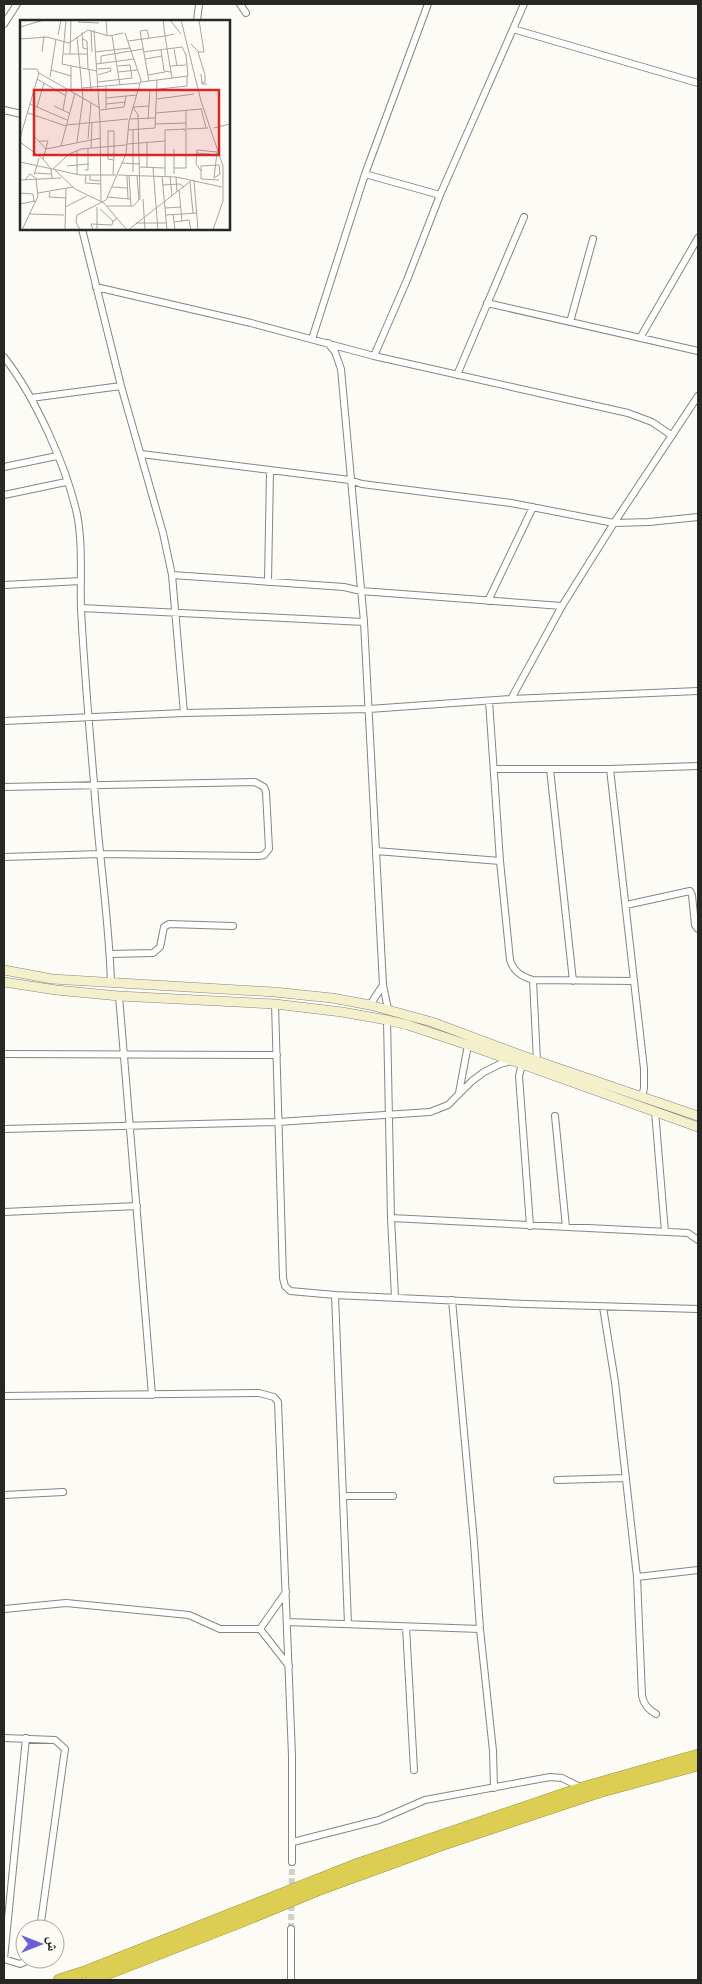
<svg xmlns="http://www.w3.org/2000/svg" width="702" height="1984" font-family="Georgia,'Noto Naskh Arabic',serif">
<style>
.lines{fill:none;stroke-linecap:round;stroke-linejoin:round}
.street-tunnel{stroke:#d1d1cb;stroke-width:6;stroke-dasharray:6 3;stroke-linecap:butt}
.street-casing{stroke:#868680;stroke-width:8}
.secondary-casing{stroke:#868680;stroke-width:10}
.highway-casing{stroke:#9d9443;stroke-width:12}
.street{stroke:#fff;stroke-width:6}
.secondary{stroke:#f4f0cb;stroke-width:9}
.highway{stroke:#dcce53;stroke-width:11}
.inset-road{fill:none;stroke:#a7a6a2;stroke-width:1}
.view{fill:#d62828;fill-opacity:0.15;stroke:#d62828;stroke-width:2.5}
.inset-edge{fill:none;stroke:#272725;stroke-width:2.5}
</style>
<rect width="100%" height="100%" fill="#fcfbf5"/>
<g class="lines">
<path class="street-tunnel" d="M291,1929L292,1862"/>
<g class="street-casing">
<path id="street" d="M240,4L246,13
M197,21L199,4
M4,24L17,4
M513,29L698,83
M4,110L21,114
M365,174L440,195
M82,229L121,386L163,533L172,575L184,713
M96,287L251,323L374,356L628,413L652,422L671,435
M487,303L698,351
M570,322L593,239
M640,338L698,238
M312,339L365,174L428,4
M328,343L335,352L341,369L364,622L383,985L388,1009
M374,356L407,280L440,195L524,4
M4,357C35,397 66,465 77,514C83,545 80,577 81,609C84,667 89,725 94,783C98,850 109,916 111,983
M457,375L524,217
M31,398L121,386
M141,454L350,480L362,484L511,503L614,523L649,522L698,517
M4,467L57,456
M4,495L66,482
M172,575L344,587L361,591L562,606
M268,582L270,470
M4,585L81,581
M488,601L533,507
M81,608L364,622
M511,699L562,606L614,523L698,396
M489,701L500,861L510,960C514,972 521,976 533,980L634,981
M4,721L184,713L369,709L511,699L698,691
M494,769H610L698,766
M550,769L573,981
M610,769L644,1069V1088L642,1097
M4,787L255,782L264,787L266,792L269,849L264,855L259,856L101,854L4,857
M376,851L500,861
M626,905L690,891L692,895L695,925L698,929
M111,954L153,953L160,947L164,927L169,924L233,926
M533,980L537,1061
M119,996L152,1395
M275,1004L283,1278L285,1286L290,1291L335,1295L526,1304L698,1309
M370,1005L383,985
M387,1020L391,1218L395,1297
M4,1054L277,1055
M522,1064L519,1076L530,1226
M459,1093L468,1045
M655,1111L665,1232
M555,1116L566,1227
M4,1129L278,1122L430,1112L448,1105L472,1081L484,1072L500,1064L511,1061
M4,1212L137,1206
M391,1218L688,1233L698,1240
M335,1295L348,1624
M452,1300L474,1542L480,1629L493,1751L494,1788
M603,1307L615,1382L637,1577L642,1696C644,1705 648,1709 656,1714
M4,1396L259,1393L274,1397L278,1402L292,1756V1862
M557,1480L626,1478
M4,1495L63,1492
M344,1496H393
M637,1577L698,1570
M4,1609L66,1603L189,1615L220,1629H260L286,1592
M287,1622L480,1629
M406,1627L414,1770
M260,1629L289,1666
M4,1738L55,1740L65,1749L40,1929
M293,1842L379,1820L425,1800L550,1777L562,1778L582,1788
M291,1929V1980
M4,1959L26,1738
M4,1959L20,1964L31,1959"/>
</g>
<g class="secondary-casing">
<path id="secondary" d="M4,970L52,979L274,992L332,998L370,1005L432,1022L537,1061L698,1116
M4,982L56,990L119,996L275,1004L342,1012L387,1020L408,1025L468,1045L698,1127"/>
</g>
<g class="highway-casing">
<path id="highway" d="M59,1980L84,1972L355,1865L582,1788L698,1755
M91,1980L238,1923L323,1888L441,1845L599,1792L698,1765"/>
</g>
<use href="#street" class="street"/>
<use href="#secondary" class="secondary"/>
<use href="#highway" class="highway"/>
</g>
<g transform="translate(20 20)">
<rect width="210" height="210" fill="#fcfbf5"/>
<path class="inset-road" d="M46,0L42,44L77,51M86,0L87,15M150,0L161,14M161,0L181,81L203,146V181L193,210M58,2L79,3M0,7L24,0M71,10L72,32M74,10L80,101L81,181M62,12L63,28L67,29M38,15L41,0M92,16L100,65M57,17L60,47M129,18L127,10L120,11L129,61M0,19L27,17L49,23L68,10L89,16L103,13M63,19L67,21L68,49M108,21L145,16L143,0M171,24L179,32H184L179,0M154,29L157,46M141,30L144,51L151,52M22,32L24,16M75,32L110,28M123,32L162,27L166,35M178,32L185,55V62L182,63M43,34H67M50,34L51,0M125,39L142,36M76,44L114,39M81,44V36L123,29M150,46L166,45M69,49L71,69M78,49L90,48L91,51L78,55M31,50L51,56M98,52L117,50M19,53L80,88M181,54L182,64H187M128,55L145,52M30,57L36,19M152,58L145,16L154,14M17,59L46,76M78,62L112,58L110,45L98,46M121,62L168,56L166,34M86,67V89M62,68L120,63M51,69V46M86,78L117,75M137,79L174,74M10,84L47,100M86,84L106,82M34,86L49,93M17,87L24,63M114,87L129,86M181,88L186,108M43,90L47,68M80,90L104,87L106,76M8,93L46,106M136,93L181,89M110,99L135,98M128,99L130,70L167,66V56M135,104L166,103M46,105L108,99M166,108V91M194,108L210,104M108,110L135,108L137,60M15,112L14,116L26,129L81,118M0,118L19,53L17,49H3M68,119L71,83M19,121H28L23,139M0,122L23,139L31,149L32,158M57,122L63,78L60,48M127,123V147M107,124L145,121M41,126L55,73M71,128L72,102M154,129V154M57,130V155M177,133L197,135M0,142L60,155H96M102,143L120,144M47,146L69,144M120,147L145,148M133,148L138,210M154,148H166V111L163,109M33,149L49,134L61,129L106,125M35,150L55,169L84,183L107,210M65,150H68V128M181,151L176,144L177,130L197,132L194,158M113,152V110M15,153L31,154M14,155L19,138M66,155L65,163L81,164M70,155V160L81,161M93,155L94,133V111H88V139L93,140M98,155L156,157L202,167M107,156L108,179M109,156L111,186M117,156L119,180M142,156L147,210M145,156V110L188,108M150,156L152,176M156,157L157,172M181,159V146L199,145L200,154L194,158M181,159L199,160M0,160L41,158M5,160L10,154L17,159M174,160L178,210M170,162L173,193M142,165L160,164L164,167M92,167L107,168M159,170L162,201M30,172L29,177L46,178M0,173L13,174L14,181M18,173L53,167M87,177L110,179M123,179L125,210M0,184L15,181M87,186H113L120,179L118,95L113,87M45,187L67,176M77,187V210M145,188L161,187M80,189L93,201L97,198M10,194L44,195M153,194L155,210M146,195L177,193M154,202L169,200L171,210M116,203H146M2,210L18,176L16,160M45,210L46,168M60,210L56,202L57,195L86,180L106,134L109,101L121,60L105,13M73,210L71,204L92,205L93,201M108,210L172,160"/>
<path class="view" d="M14,70H199V135H14Z"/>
<rect width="210" height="210" class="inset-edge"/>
</g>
<rect width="702" height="1984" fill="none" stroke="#272725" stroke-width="10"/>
<g transform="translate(40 1944) rotate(90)"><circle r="24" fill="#fcfbf5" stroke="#a7a6a2"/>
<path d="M0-4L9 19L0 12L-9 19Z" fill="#6b60da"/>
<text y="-8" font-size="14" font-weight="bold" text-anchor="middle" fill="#272725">ش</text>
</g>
</svg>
